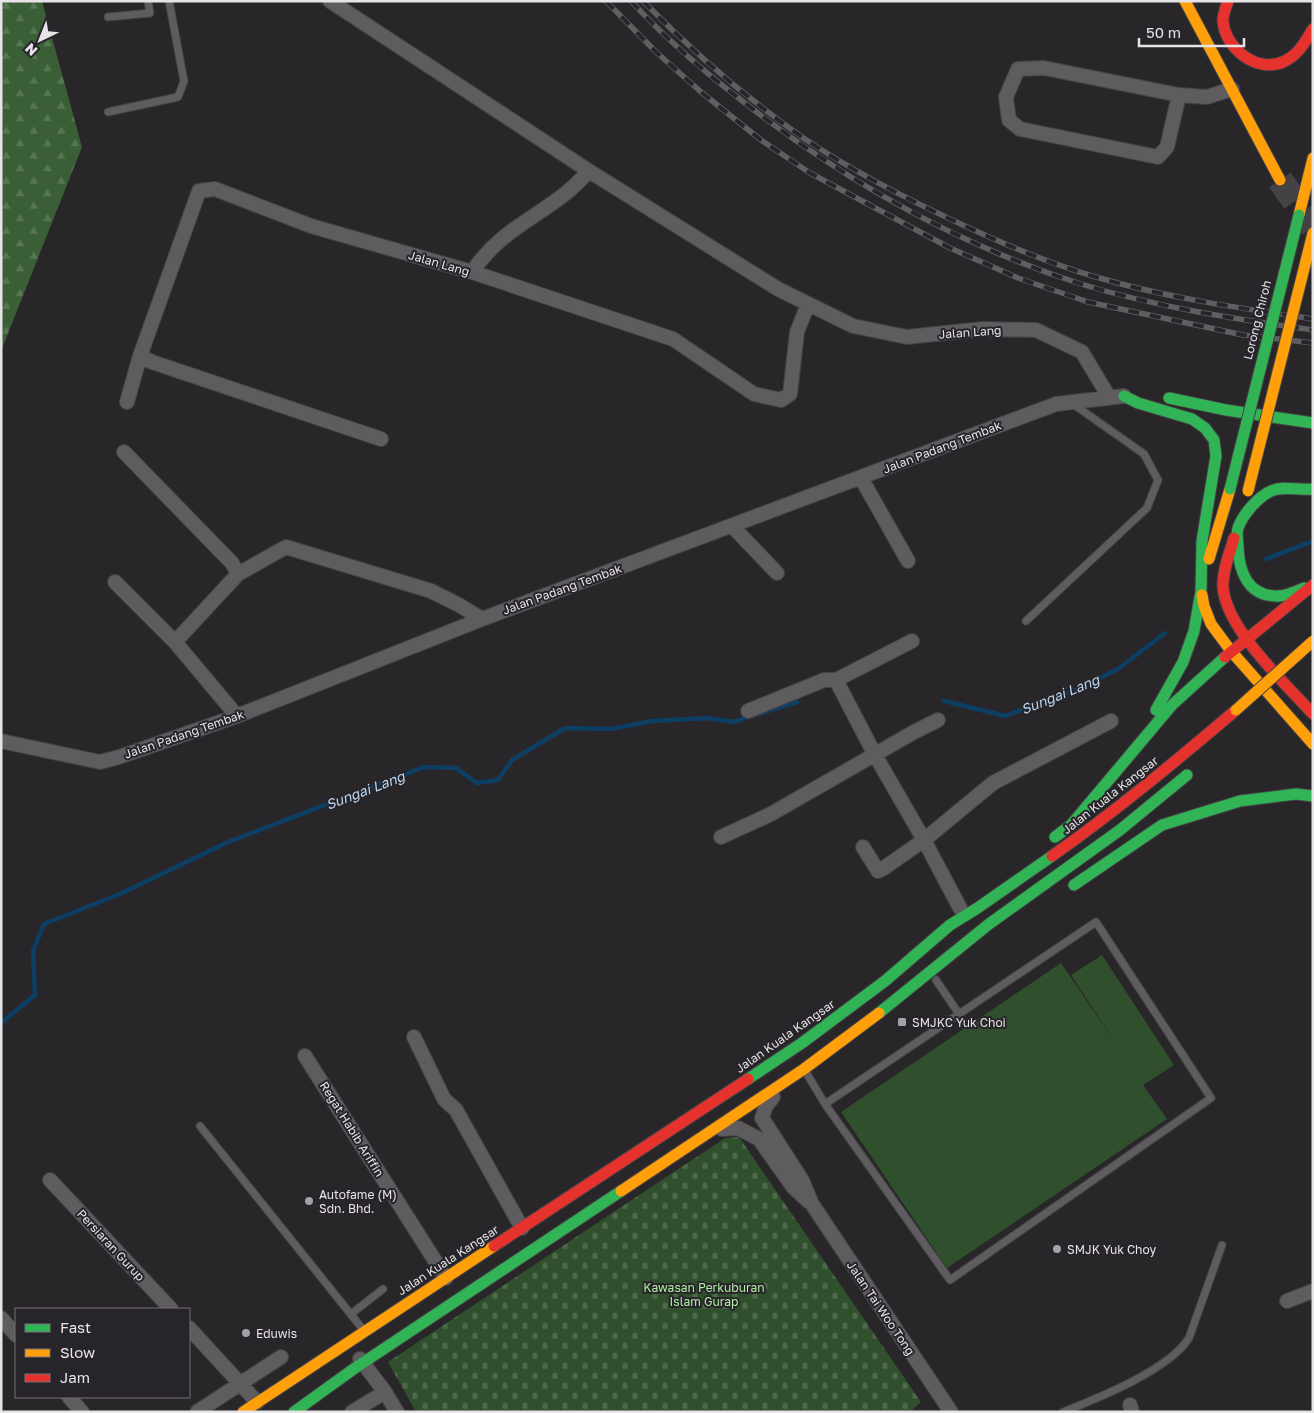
<svg xmlns="http://www.w3.org/2000/svg" width="1314" height="1413" font-family="'Golos Text',sans-serif">
<style>
.forest{fill:url(#forest-firs)}
.cemetery{fill:url(#cemetery-stones)}
.pitch{fill:#304f2c}
.lines{fill:none;stroke-linecap:round;stroke-linejoin:round}
.stream{stroke:#0d3f64;stroke-width:4.5}
.highway-tunnel{stroke:#454246;stroke-width:26;stroke-dasharray:26 13;stroke-linecap:butt}
.lane-casing{stroke:#444245;stroke-width:9}
.street-casing{stroke:#444245;stroke-width:16}
.fast-casing{stroke:#444245;stroke-width:13}
.slow-casing{stroke:#444245;stroke-width:13}
.jam-casing{stroke:#444245;stroke-width:13}
.lane{stroke:#5e5c5f;stroke-width:7}
.street{stroke:#5e5c5f;stroke-width:14}
.fast{stroke:#30b455;stroke-width:11}
.slow{stroke:#ff9f0a;stroke-width:11}
.jam{stroke:#e5322d;stroke-width:11}
.rail-casing{stroke:#5f5e60;stroke-width:5.5}
.rail{stroke:#28252a;stroke-width:4;stroke-dasharray:11;stroke-linecap:butt}
.fast-bridge-casing{stroke:#444245;stroke-width:13;stroke-linecap:butt}
.slow-bridge-casing{stroke:#444245;stroke-width:13;stroke-linecap:butt}
.fast-bridge{stroke:#30b455;stroke-width:11}
.slow-bridge{stroke:#ff9f0a;stroke-width:11}
.poi-dot{fill:#a4a2a5;stroke:#28252a;stroke-width:2}
.labels{text-anchor:middle;dominant-baseline:central;stroke-width:4;stroke-linejoin:round;paint-order:stroke}
.street-label{font-size:12px;fill:#e7e4e8;stroke:#28252a}
.poi-label{font-size:12px;fill:#e7e4e8;stroke:#28252a;text-anchor:start}
.park-label{font-size:12px;fill:#aceca2;stroke:#28252a}
.water-label{font-size:14px;font-style:italic;fill:#bad6f1;stroke:#28252a}
</style>
<defs>
<pattern id="forest-firs" width="22" height="20" patternUnits="userSpaceOnUse" patternTransform="scale(1.25)"><rect width="22" height="20" fill="#3a5e35"/><path d="M5 1l3.5 6h-7zM16 11l3.5 6h-7z" fill="#567552"/></pattern>
<pattern id="cemetery-stones" width="16" height="16" patternUnits="userSpaceOnUse" patternTransform="scale(1.25)"><rect width="16" height="16" fill="#304f2c"/><path d="M2 7V4a2 2 0 0 1 4 0v3zM10 15v-3a2 2 0 0 1 4 0v3z" fill="#4e684b"/></pattern>
</defs>
<rect width="100%" height="100%" fill="#282629"/>
<path class="forest" d="M1,1H42L82,147L1,351Z"/>
<path class="cemetery" d="M739,1137L921,1402L910,1412H416L388,1362L725,1138Z"/>
<path class="pitch" d="M1102,955L1174,1065L1143,1085L1167,1119L947,1268L841,1112L1061,963L1118,1046L1071,975Z"/>
<g class="lines">
<path class="stream" d="M1266,559L1313,541
M944,701L1005,716L1078,689L1118,669L1165,633
M1,1023L35,995L33,951L44,924L120,894L228,842L424,767L456,768L477,783L498,780L512,760L565,728L611,729L652,721L708,718L733,722L797,702"/>
<path class="highway-tunnel" d="M1280,180L1313,227"/>
<g class="lane-casing">
<path id="lane" d="M108,17L150,13L148,1
M108,112L178,97L184,81L169,1
M1026,621L1147,508L1158,480L1144,454L1073,404
M1096,922L1211,1098L950,1280L825,1104Z
M936,980L959,1014
M807,1074L825,1104
M200,1126L361,1327
M351,1314L383,1289
M1063,1412C1098,1398 1169,1370 1189,1338L1222,1245"/>
</g>
<g class="street-casing">
<path id="street" d="M330,1L589,171L778,289L853,326L907,337L983,329L1036,330L1082,352L1109,397
M1179,95L1167,147L1158,157L1020,129L1009,120L1006,97L1018,69L1044,68L1179,95L1207,97L1232,89
M472,272C499,232 531,221 566,193C574,187 581,179 589,171
M140,356L152,362L381,439
M127,402L140,356L199,191L215,189L311,226L472,272L673,339L754,394L781,400L790,394L797,332L808,304
M124,452L232,563L238,574
M861,478L908,561
M732,526L777,573
M115,582L175,642L237,716
M175,642L238,574L286,547L431,591L459,605L482,619
M836,680L912,641
M748,711L824,680H836L875,755L924,840L960,908
M1,741L100,762L119,757L237,716L482,619L1056,404L1124,396
M721,837L771,814L914,732L938,720
M863,847L878,871L884,868L924,840L993,783L1111,721
M414,1037L444,1099L456,1110L522,1228
M305,1056L446,1278
M773,1097L766,1106L762,1118L802,1180L812,1204L951,1412
M722,1129L738,1128L759,1139L793,1187L809,1202
M50,1180L171,1309
M1287,1301L1313,1291
M1,1318L16,1335
M189,1328L257,1402
M360,1359L385,1392L397,1412
M69,1397L82,1412
M1130,1405L1132,1412
M197,1412L281,1357
M352,1412L385,1392"/>
</g>
<g class="fast-casing">
<path id="fast" d="M1124,396L1138,403L1192,419L1205,428L1214,440L1216,456L1202,541L1201,591L1194,631L1183,662L1156,710
M1169,398L1226,410L1313,423
M1304,588C1295,592 1285,597 1275,596C1247,595 1239,570 1238,547C1238,540 1236,534 1238,528C1243,514 1258,497 1271,491C1284,485 1300,491 1313,489
M1055,837L1071,825L1172,705L1225,657
M1074,885L1162,825L1240,801L1296,794L1313,796
M879,1013L989,924L1120,830L1187,775
M748,1079L802,1043L885,981L950,925L976,909L1052,856
M294,1412L355,1368L621,1191"/>
</g>
<g class="slow-casing">
<path id="slow" d="M1185,1L1280,180
M1299,215L1313,158
M1209,559L1230,489
M1202,595L1204,606L1211,624L1231,651L1313,744
M621,1191L804,1069L879,1013
M243,1412L494,1246"/>
</g>
<g class="jam-casing">
<path id="jam" d="M1228,1C1226,7 1223,14 1223,20C1224,48 1258,75 1285,61C1299,54 1305,42 1313,29
M1234,538C1230,553 1222,571 1223,587C1226,629 1285,683 1313,714
M1225,657L1313,585
M1052,856C1116,811 1176,761 1236,710
M494,1246L748,1079"/>
</g>
<use href="#lane" class="lane"/>
<use href="#street" class="street"/>
<use href="#fast" class="fast"/>
<use href="#slow" class="slow"/>
<use href="#jam" class="jam"/>
<g class="rail-casing">
<path id="rail" d="M606,1L656,52L701,92L761,140L810,173L950,248L1018,278L1088,302L1243,335L1313,343
M631,1C664,37 702,70 741,100C842,179 958,245 1081,284C1156,307 1235,319 1313,330
M643,1C693,52 747,99 805,139C855,173 911,201 965,226C1008,246 1051,264 1096,277C1167,298 1240,308 1313,319"/>
</g>
<use href="#rail" class="rail"/>
<g class="fast-bridge-casing">
<path id="fast-bridge" d="M1230,489L1299,215"/>
</g>
<g class="slow-bridge-casing">
<path id="slow-bridge" d="M1248,491L1313,233
M1236,710L1313,641"/>
</g>
<use href="#fast-bridge" class="fast-bridge"/>
<use href="#slow-bridge" class="slow-bridge"/>
</g>
<g class="poi-dot">
<rect x="897" y="1017" width="10" height="10" rx="2.5"/>
<circle cx="309" cy="1201" r="5"/>
<circle cx="1057" cy="1249" r="5"/>
<circle cx="246" cy="1333" r="5"/>
</g>
<g class="labels">
<g class="street-label">
<text transform="translate(439 263) rotate(16)">Jalan Lang</text>
<text transform="translate(1257 320) rotate(-76)">Lorong Chiroh</text>
<text transform="translate(970 332) rotate(-4)">Jalan Lang</text>
<text transform="translate(942 447) rotate(-21)">Jalan Padang Tembak</text>
<text transform="translate(562 589) rotate(-20)">Jalan Padang Tembak</text>
<text transform="translate(184 734) rotate(-19)">Jalan Padang Tembak</text>
<text transform="translate(1110 795) rotate(-38)">Jalan Kuala Kangsar</text>
<text transform="translate(785 1036) rotate(-35)">Jalan Kuala Kangsar</text>
<text transform="translate(352 1129) rotate(58)">Regat Habib Ariffin</text>
<text transform="translate(111 1245) rotate(47)">Persiaran Gurup</text>
<text transform="translate(448 1260) rotate(-33)">Jalan Kuala Kangsar</text>
<text transform="translate(881 1308) rotate(56)">Jalan Tai Woo Tong</text>
</g>
<g class="poi-label">
<text x="912" y="1022">SMJKC Yuk Choi</text>
<text x="319" y="1194">Autofame (M)<tspan x="319" dy="14">Sdn. Bhd.</tspan></text>
<text x="1067" y="1249">SMJK Yuk Choy</text>
<text x="256" y="1333">Eduwis</text>
</g>
<g class="park-label">
<text x="704" y="1287">Kawasan Perkuburan<tspan x="704" dy="14">Islam Gurap</tspan></text>
</g>
<g class="water-label">
<text transform="translate(1060 694) rotate(-22)">Sungai Lang</text>
<text transform="translate(365 790) rotate(-21)">Sungai Lang</text>
</g>
</g>
<rect width="1314" height="1413" fill="none" stroke="#e7e4e8" stroke-width="5"/>
<rect x="15" y="1308" width="175" height="90" fill="#28252a" stroke="#747176"/>
<rect x="25" y="1324" width="25" height="8" fill="#30b455" stroke="#747176"/>
<text x="60" y="1333" font-size="15" fill="#e7e4e8">Fast</text>
<rect x="25" y="1349" width="25" height="8" fill="#ff9f0a" stroke="#747176"/>
<text x="60" y="1358" font-size="15" fill="#e7e4e8">Slow</text>
<rect x="25" y="1374" width="25" height="8" fill="#e5322d" stroke="#747176"/>
<text x="60" y="1383" font-size="15" fill="#e7e4e8">Jam</text>
<g transform="translate(40 40) rotate(223)" stroke="#28252a" stroke-width="4" paint-order="stroke">
<path d="M0-4L9 19L0 12L-9 19Z" fill="#e7e4e8"/>
<text y="-8" font-size="14" font-weight="bold" text-anchor="middle" fill="#e7e4e8">N</text>
</g>
<path d="M1139 38v8h105v-8" fill="none" stroke="#e7e4e8" stroke-width="2.5"/>
<text x="1146" y="38" font-size="15" fill="#e7e4e8" stroke="#28252a" stroke-width="4" paint-order="stroke">50 m</text>
</svg>
